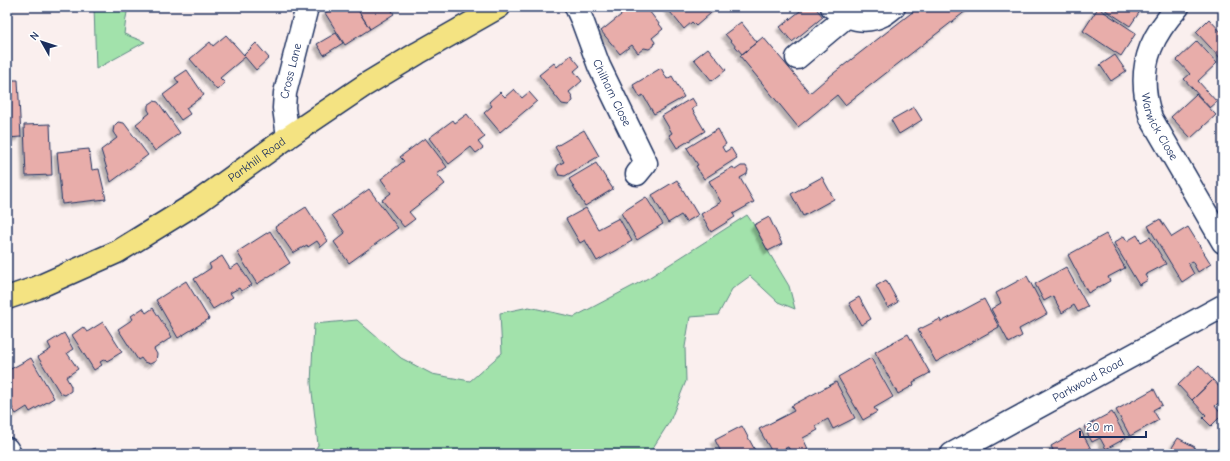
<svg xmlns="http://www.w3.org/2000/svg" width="1230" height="461" font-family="'Comic Neue',sans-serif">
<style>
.green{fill:#a2e2ab;stroke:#5e8884}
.building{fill:#e8adaa;stroke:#1b2f5e;filter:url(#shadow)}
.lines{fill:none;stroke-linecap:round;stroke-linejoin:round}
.minor-casing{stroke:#1b2f5e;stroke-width:25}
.major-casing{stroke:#1b2f5e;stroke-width:25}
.minor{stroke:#fff;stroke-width:22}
.major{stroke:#f4e382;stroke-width:22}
.labels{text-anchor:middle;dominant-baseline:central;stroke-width:3;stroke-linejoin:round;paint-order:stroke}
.street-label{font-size:12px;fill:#1b2f5e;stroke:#fff}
</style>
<defs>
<filter id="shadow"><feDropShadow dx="-3.5" dy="3.5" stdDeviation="1" flood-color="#0004"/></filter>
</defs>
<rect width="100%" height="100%" fill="#faefee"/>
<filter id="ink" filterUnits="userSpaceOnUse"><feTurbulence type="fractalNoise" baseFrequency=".025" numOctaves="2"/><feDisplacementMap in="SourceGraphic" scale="8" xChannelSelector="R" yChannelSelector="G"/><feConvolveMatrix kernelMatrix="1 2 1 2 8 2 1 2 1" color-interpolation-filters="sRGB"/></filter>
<g filter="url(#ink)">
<path class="green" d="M94,7H128L126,18L124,34L145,42L96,69Z
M747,215L754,225L768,251L789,286L795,309L778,302L750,276L732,289L718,315L690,317L685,347L686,381L670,421L649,454H312L318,445L311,383L314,324L357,320L401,358L432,374L470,381L502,353L500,313L529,307L574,317L650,277Z"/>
<path class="building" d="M334,7H356L370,29L345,45L325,13Z
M356,7H390L394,14L370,29Z
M631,7H646L663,29L652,38L655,42L654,46L649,49L644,48L638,53L632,45L620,54L601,31Z
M666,7H718L696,26L692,22L684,29Z
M805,7H815L823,17L792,42L780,27Z
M919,7H971L845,105L837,95L798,127L740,56L763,37L810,93L825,80Z
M1101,7H1143L1130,26Z
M1098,8L1136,33L1121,56L1083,31Z
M1209,19L1223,34V61L1196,32Z
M741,22L757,42L742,54L725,34Z
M336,33L343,43L324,55L317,44Z
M226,35L244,55L256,43L269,58L256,70L245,57L220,78L225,83L217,90L190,59L210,42L213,46Z
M1197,41L1217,63L1198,81L1217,102L1210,108L1184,79L1190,74L1177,60Z
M708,48L726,70L712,81L694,59Z
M571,55L580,66L574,71L582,81L569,92L572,96L573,101L568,105L562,104L539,75L554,63L557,67Z
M1115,55L1126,71L1111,81L1100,65Z
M661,68L667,79L672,76L684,97L654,114L643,95L640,97L633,85Z
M187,70L204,95L186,108L190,114L181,120L163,95L179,83L175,78Z
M7,80H18L21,137L7,138Z
M514,89L522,98L529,92L537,101L500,132L484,113L492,106L489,102L500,92L505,97Z
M1196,94L1216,115L1191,138L1171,117Z
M692,98L697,106L692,109L705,131L677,148L669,135L672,133L662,116Z
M154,101L158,102L180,133L155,151L136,124L150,113L148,110V105Z
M914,107L922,120L899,134L891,120Z
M467,114L485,137L478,142L483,148L476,153L471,147L449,164L429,138L453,120L455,123Z
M118,122L124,123L148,155L111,182L101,150L117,138L113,132L114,126Z
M50,124L52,175L26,176L24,125Z
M718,129L726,144L722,147L725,152L731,148L737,158L704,179L696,166L698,165L687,148Z
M584,130L599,156L565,176L559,175L556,169L558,165L564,162L555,147Z
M425,138L447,167L437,174L445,184L409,212L415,219L404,227L382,200L391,193L381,179L404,161L400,157Z
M89,149L92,170L99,169L106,199L62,204L57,152Z
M596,163L613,189L585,206L569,179Z
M741,166H746L748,170L747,174L740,178L754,202L733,214L735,217L711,232L701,214L721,202L709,181L733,167L735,170Z
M822,177L834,199L803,216L791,194Z
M677,180L698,215L686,222L681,215L668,223L652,195Z
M369,189L398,228L349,263L334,242L345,233L332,215Z
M646,197L663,224L637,240L621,213Z
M306,207L328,241L321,247L317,241L308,247L307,245L293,253L275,227Z
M586,208L598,229L619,218L632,241L597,261L585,240L580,243L566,219Z
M769,217L782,244L768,251L754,225Z
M1160,219L1172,237L1188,227L1211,264L1198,272L1192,261L1188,263L1194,274L1182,282L1148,226Z
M270,231L290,263L257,284L237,252Z
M1106,234L1125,268L1108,277L1110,281L1088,293L1068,255Z
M1137,235L1141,242L1150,237L1166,264L1145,275L1148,280L1139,285L1114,243L1124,236L1127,241Z
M222,256L230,269L238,264L252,285L241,291L239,288L230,293L233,297L213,309L194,279L211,268L209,264Z
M1066,267L1088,307L1078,312L1074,305L1062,313L1053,296L1044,301L1035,284Z
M1027,276L1047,314L1019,329L1022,336L1009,343L991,309L1001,303L996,293Z
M886,280L898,302L888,308L876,286Z
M186,281L209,319L178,338L156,300Z
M859,297L871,319L861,325L849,303Z
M984,299L999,327L936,362L918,330L940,319L941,322Z
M143,308L146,313L153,308L172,337L154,349L157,354L156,361L150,364L144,362L141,358L138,360L118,329L133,319L131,316Z
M103,322L122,352L107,361L105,359L100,362L102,365L94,370L72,335L83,327L87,332Z
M64,333L73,349L67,353L78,369L66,377L71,386V391L65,395L60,393L38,357L51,349L48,343Z
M908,334L930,373L913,382L914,385L898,394L875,352Z
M31,358L54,398L30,412L27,407L16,414L7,399V371Z
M871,358L893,397L874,408L877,412L863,420L838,377Z
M1199,365L1213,380L1192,400L1178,385Z
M1213,380L1223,391V398L1215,406L1222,415L1211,426L1203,418L1206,415L1192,400Z
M836,382L855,418L833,429L828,419L815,426L818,430L803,438L808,449L800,454H792L788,447L773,454L759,429L794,411L791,406Z
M1154,389L1162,405L1153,410L1159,420L1130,436L1116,410Z
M1112,412L1126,438L1106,449L1100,438L1092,442L1084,427Z
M742,426L757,454H722L715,440Z
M1080,429L1092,451L1088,454H1055L1051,446Z
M1178,438L1195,447L1191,454H1168Z
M95,448L98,454H83Z"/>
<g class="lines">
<g class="minor-casing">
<g id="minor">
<path id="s1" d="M576,7L582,20L599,66L646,163L637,174"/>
<path d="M832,7C846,19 866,24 883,15C887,13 890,10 894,7"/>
<path id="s2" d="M1178,7C1154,33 1140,60 1146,97C1147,104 1149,111 1151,118L1223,242"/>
<path d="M797,58L847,16"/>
<path id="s3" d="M288,137L284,108L285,93L307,7"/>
<path d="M7,449L10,454"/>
<path id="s4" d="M952,454L1223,306"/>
</g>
</g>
<g class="major-casing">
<g id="major">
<path id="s5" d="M7,298L36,288L117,252L198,202L288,137L365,85L418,53L499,7"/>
</g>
</g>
<use href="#minor" class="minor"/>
<use href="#major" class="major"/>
</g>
</g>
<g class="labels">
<g class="street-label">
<text stroke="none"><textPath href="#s3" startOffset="67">Cross Lane</textPath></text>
<text stroke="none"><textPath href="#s1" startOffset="93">Chilham Close</textPath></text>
<text stroke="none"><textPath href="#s2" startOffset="132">Warwick Close</textPath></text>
<text stroke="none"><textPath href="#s5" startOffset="287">Parkhill Road</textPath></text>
<text stroke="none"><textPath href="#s4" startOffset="155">Parkwood Road</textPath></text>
</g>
</g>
<rect width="1230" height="461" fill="none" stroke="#fff" stroke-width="24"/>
<rect x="12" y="12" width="1206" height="437" fill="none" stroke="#1b2f5e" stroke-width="1.5" filter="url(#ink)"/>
<g transform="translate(42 42) rotate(309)" stroke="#ffffff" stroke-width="3" paint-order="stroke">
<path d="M0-3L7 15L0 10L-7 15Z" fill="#1b2f5e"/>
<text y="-6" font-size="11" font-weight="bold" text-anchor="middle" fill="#1b2f5e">N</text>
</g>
<path d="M1080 431v6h66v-6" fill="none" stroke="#1b2f5e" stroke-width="2"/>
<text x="1086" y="431" font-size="12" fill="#1b2f5e" stroke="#ffffff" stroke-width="3" paint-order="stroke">20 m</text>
</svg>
